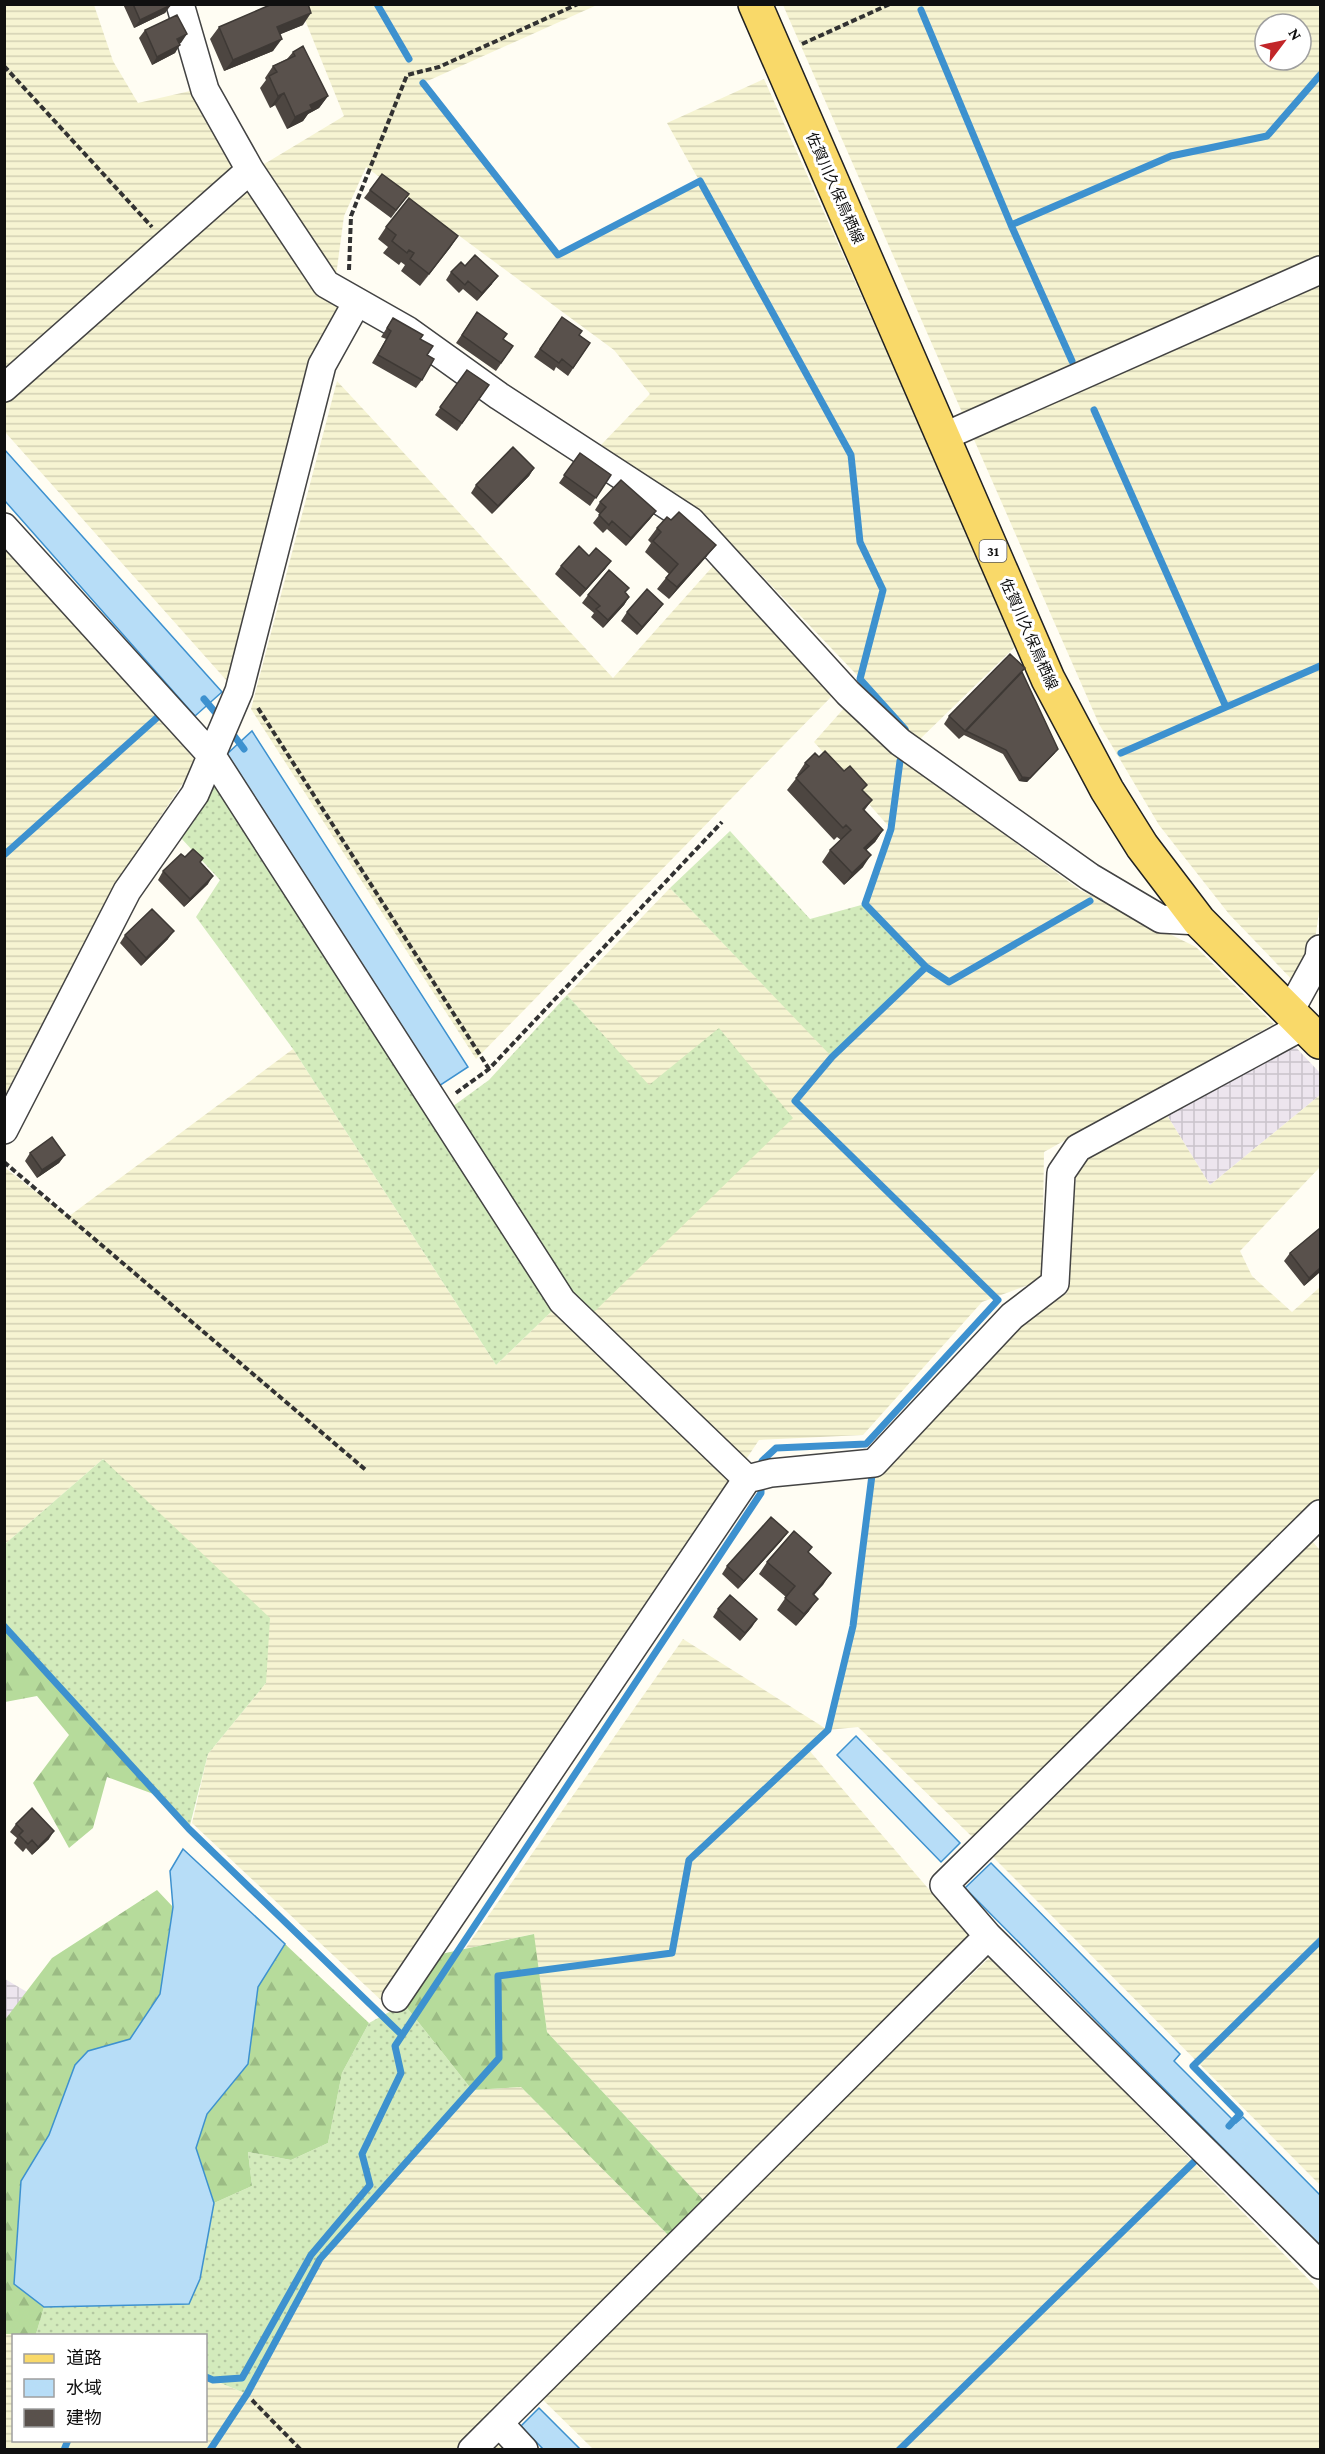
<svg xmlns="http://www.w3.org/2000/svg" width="1325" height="2454" font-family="'Crimson Pro','Noto Sans JP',serif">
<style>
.industrial{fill:url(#industrial-grid)}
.farmland{fill:url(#farmland-rules);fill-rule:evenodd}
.grass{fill:url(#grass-dots)}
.forest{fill:url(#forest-firs)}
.water{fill:#b7ddf7;stroke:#3d91cf;stroke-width:1.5}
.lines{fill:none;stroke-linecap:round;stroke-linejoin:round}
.stream{stroke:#3d91cf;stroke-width:7}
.minor-casing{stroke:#434343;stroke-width:30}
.major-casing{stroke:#212121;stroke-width:36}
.path{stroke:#323232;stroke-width:4;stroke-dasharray:6 3;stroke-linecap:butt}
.minor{stroke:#fff;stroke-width:27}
.major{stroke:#f9d969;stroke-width:33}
.wall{fill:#4d4641}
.shaded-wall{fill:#3e3935}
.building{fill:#59514c;stroke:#3e3935;stroke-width:1.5}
.labels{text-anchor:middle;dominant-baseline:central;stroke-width:6;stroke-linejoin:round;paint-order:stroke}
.shield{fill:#fff;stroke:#585858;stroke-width:1.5}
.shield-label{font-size:14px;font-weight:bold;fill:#101010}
.street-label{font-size:15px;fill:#101010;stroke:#fff}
</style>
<defs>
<pattern id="industrial-grid" width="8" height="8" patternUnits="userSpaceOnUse" patternTransform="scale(1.5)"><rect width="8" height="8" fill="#ede5ee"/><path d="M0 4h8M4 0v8" fill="none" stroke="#cac3cb"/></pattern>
<pattern id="farmland-rules" width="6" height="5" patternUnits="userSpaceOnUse" patternTransform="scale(1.5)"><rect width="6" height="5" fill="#f6f4d2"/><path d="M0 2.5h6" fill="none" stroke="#d2d0b3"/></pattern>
<pattern id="grass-dots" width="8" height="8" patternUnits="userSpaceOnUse" patternTransform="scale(1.5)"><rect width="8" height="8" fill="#d3ebbc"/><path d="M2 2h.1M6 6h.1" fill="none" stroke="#b4c8a1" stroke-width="1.8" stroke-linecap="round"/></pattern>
<pattern id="forest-firs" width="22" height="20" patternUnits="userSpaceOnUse" patternTransform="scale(1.5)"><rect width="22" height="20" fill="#b6db9b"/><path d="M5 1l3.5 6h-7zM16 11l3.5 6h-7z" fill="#9bbb84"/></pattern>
</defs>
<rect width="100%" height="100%" fill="#fffdf3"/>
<path class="industrial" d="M1290,1041L1320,1073V1095L1210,1185L1165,1112Z
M5,1979L27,1992L5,2021V1978Z"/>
<path class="farmland" d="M4,5H94L113,61L138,103L190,91L311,286L343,304L308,366L227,681L5,432Z
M299,5H597L423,83L558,255L700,182L667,123L764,79L928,444L1015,647L919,740L701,512L601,445L650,394L614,350L366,167L344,216L336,276L261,166L344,116Z
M783,5H1320V905L1312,960L1298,986L1229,914L1159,825L1099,724ZM1265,24H1301V60H1265Z
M337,381L613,678L714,565L833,695L476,1059L251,709Z
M5,547L197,762L114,886L5,1095Z
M846,706L898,756L1080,890L1196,947L1274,1024L1044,1152L1042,1280L982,1302L863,1435L759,1440L383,2002L192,1823L208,1754L266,1683L103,1459L5,1544L4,1167L68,1217L293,1049L496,1365L554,1309L649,1086L567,995L670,888L832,1056L925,968L865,904L891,829L814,742Z
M1320,1095V1167L1240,1251L1252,1276L1292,1312L1320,1287V1530L1311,1540L1320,1550V2185L990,1854L858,1727L828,1730L808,1749L970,1937L708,2205L547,2032L533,1934L465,1949L683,1639L828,1730L853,1626L872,1475L1024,1319L1067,1293L1077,1165L1165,1112L1210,1185Z
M991,1956L1320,2291V2449H593L539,2396Z
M521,2087L673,2240L481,2426L505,2449L5,2450V2334L47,2335L14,2336V2440H206V2377L247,2394L320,2259L472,2090Z"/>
<path class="grass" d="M215,783L434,1120L489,1080L567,995L649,1085L719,1028L793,1118L595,1311L554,1309L496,1365L293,1049L196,917L220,880L181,838Z
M730,831L810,919L865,904L926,967L832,1057L670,888Z
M103,1459L270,1618L266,1683L208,1754L189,1829L5,1626V1544Z
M404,2004L472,2090L320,2259L247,2394L206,2377V2336L36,2334L44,2307L122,2305L200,2279L214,2203L252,2186L248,2152L291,2160L328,2143L342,2073L369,2023Z"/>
<path class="forest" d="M5,1626L159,1796L107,1777L93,1828L69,1848L33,1783L69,1735L37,1696L5,1702Z
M157,1890L173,1907L160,1994L130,2039L88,2051L75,2065L49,2135L21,2181L14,2284L44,2307L36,2334H5L4,2021L52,1958Z
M534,1934L547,2032L708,2205L673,2240L521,2087L472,2090L404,2004L441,1954Z
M285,1944L369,2023L342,2073L328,2143L291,2160L248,2152L252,2186L214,2203L196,2148L207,2114L248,2064L258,1987Z"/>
<path class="water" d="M4,449L222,692L195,716L5,501Z
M252,731L468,1067L439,1086L227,754Z
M856,1736L960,1843L941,1862L837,1755Z
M183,1849L285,1944L258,1987L248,2064L207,2114L196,2148L214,2203L200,2279L189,2304L44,2307L14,2284L21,2181L49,2135L75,2065L88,2051L130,2039L160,1994L173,1907L170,1871Z
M991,1863L1180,2054L1174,2061L1236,2123L1243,2117L1320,2195V2246L965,1888Z
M539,2408L580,2449H543L521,2426Z"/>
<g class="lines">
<path class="stream" d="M377,4L409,59
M921,10L1011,225L1072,361
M423,83L558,255L700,181L851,455L860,542L883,590L860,679L905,729
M1011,225L1171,156L1267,136L1320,75
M1094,410L1226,707
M204,699L220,718
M229,729L244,749
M1121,753L1320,666
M900,761L891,829L865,904L926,967
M4,855L160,715L4,855
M762,1471V1461L776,1448L866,1444L998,1300L795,1101L832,1057L926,967L949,982L1090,901
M4,1626L189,1829L402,2035
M1229,2126L1240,2114L1193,2066L1320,1941
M206,2377L213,2380L242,2378L311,2255L370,2185L362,2154L401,2073L395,2046L761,1493V1482
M64,2450L68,2440
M210,2450L247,2394L320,2259L499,2058L498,1976L672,1953L689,1860L828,1730L853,1626L872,1475
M899,2450L1200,2156"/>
<g class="minor-casing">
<path id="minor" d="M180,4L205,90L250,170L326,284L407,330L499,396L691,521L848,693L900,742L1090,877L1161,919L1199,921
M4,388L250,170
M943,437L1320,270
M4,527L212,756L562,1301L747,1479
M1290,1011L1319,958L1320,949
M4,1130L127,891L195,794L239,691L322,365L357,302
M1320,1514L944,1885L988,1936L1320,2265
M396,1998L747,1479L771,1473L874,1463L1012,1316L1055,1283L1061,1173L1078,1148L1303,1026
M499,2423L524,2450
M472,2450L988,1936"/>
</g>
<g class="major-casing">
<path id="major" d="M755,4L1048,679L1107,790L1142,846L1199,921L1320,1042"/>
</g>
<path class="path" d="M802,44L890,4
M4,66L152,227
M349,270L351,216L407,75L439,67L578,4
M258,708L489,1069
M456,1093L489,1069L722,822
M4,1162L367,1471
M252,2400L301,2450"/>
<use href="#minor" class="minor"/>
<use href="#major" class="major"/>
</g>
<path class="wall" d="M123,4H171L165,13L134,28Z
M303,25L280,34L273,51L224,71L210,39L219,27Z
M145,30L181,43H179L175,53L152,65L139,38Z
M293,52L328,96L319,108L308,114L303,121L287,129L275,105L270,108L260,88L266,80L265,78L273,66L287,59Z
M370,190L409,194L391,218L364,198Z
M386,227L458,236L420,286L401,271L405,265L401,262L399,265L383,253L388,247L378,239Z
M465,266L492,284L477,301L463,289L459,293L446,280L451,272Z
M477,312L503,339L513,346L496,371L456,343Z
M562,317L579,335L590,343L568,376L556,367L554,371L534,357Z
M393,318L420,339L427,355L422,380L416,388L372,363L386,339L381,337Z
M467,370L489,385L457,431L435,415Z
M580,453L611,475L590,506L559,483Z
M534,468L529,476L492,514L471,493L476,485Z
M600,502L656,511L650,519L626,546L607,529L603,533L593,523L600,514L595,510Z
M657,528L707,556L669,599L657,589L669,574L645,552L651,543L648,540Z
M589,556L611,561L605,569L580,597L555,574L561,566Z
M625,593L629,597L624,605L603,628L591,617L594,613L582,603L588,595Z
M627,612H657L637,635L621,621Z
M1022,672L1055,753L1027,782L1019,781L1003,754L964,735L959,739L944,724L949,716Z
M819,757L863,791L872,800L864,811L883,830L875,842L866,850L863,867L844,885L822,862L830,850L841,840L837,837L834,840L787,790L798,776L797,775L805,763Z
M185,857L200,862L208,884L184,907L158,880L163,871Z
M125,935L168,939L141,966L120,943Z
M30,1153L65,1155L59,1163L37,1178L25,1161Z
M1290,1253L1320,1272L1304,1286L1284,1261Z
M782,1540L738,1589L722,1574L727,1566Z
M808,1553L831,1573L814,1595L809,1611L796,1626L777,1610L786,1597L759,1574L767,1562Z
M718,1609L757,1619L740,1641L713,1617Z
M16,1824L49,1839L32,1855L26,1848L23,1852L14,1843L17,1838L10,1832Z"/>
<path class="shaded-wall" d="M171,5L165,13L134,28L140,20Z
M311,13L303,25L269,39L277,27Z
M187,34L181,43L172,47L177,39Z
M282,39L273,51L224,71L233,60Z
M180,45L175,53L152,65L157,57Z
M284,93L275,105L270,108L278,96Z
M328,96L319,108L308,114L303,121L287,129L295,117L310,105Z
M458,236L450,248L420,286L429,274Z
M498,276L492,284L477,301L482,293Z
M534,468L529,476L492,514L498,506Z
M656,511L650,519L626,546L631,538Z
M716,545L707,556L669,599L677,587Z
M611,561L605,569L580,597L586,589Z
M629,597L624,605L603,628L608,620Z
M663,604L657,612L637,635L642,627Z
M1058,749L1027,782L1019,781L1022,777Z
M883,830L875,842L856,860L864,848Z
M871,855L863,867L844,885L852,873Z
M213,876L208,884L184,907L190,899Z
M174,931L168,939L141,966L146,958Z
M65,1155L59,1163L37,1178L42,1170Z
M1320,1268V1272L1304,1286L1309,1278Z
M788,1532L782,1540L738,1589L744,1581Z
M831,1573L823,1585L804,1606L813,1594Z
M818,1599L809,1611L796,1626L804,1614Z
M757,1619L752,1627L740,1641L745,1633Z
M54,1831L49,1839L32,1855L38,1847Z"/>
<path class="building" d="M133,4H171V5L140,20Z
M272,4H308L311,13L277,27L282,39L233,60L219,27Z
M177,15L187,34L177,39L180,45L157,57L145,30Z
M303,46L328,96L310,105L312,109L295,117L284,93L278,96L269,76L277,72L273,66L295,56L293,52Z
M382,174L409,194L396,210L370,190Z
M409,198L458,236L429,274L410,259L414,253L409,250L407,253L392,241L396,235L386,227Z
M475,255L498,276L482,293L468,281L465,285L451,272L461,262L465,266Z
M477,312L507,334L503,339L513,346L501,363L462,335Z
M562,317L582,331L579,335L590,343L573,368L562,359L559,363L540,349Z
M393,318L423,335L420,339L433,346L427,355L434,359L422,380L378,355L391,331L387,328Z
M467,370L489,385L462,423L440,407Z
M513,447L534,468L498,506L476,485Z
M580,453L611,475L596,498L564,475Z
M621,480L656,511L631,538L612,521L609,525L599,515L606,507L600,502Z
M679,512L716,545L677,587L666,578L678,564L653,541L661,532L657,528L667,517L671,520Z
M579,546L589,556L596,548L611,561L586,589L561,566Z
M609,570L629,588L625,592L629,597L608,620L596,609L600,606L588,595Z
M647,589L663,604L642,627L627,612Z
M1010,654L1025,668L965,731L949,716Z
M1022,672L1058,749L1030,778L1022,777L1006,750L966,731Z
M825,751L844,771L850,766L867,785L862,790L872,800L863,809L883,830L864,848L871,855L852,873L830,850L851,830L846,825L843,828L796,778L809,766L805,763L815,753L819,757Z
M193,849L203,858L200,862L213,876L190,899L163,871L181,854L185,857Z
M152,909L174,931L146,958L125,935Z
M52,1137L65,1155L42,1170L30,1153Z
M1320,1228V1268L1309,1278L1290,1253Z
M771,1517L788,1532L744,1581L727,1566Z
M794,1531L812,1547L808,1552L831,1573L813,1594L818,1599L804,1614L785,1598L795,1586L767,1562Z
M730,1595L757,1619L745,1633L718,1609Z
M32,1808L54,1831L38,1847L32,1840L28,1844L19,1835L23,1831L16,1824Z"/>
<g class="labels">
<rect class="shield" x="979.5" y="540" width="27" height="22" rx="4.5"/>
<g class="shield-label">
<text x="993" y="551">31</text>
</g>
<g class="street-label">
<text transform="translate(835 188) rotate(66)">佐賀川久保鳥栖線</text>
<text transform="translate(1029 634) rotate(66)">佐賀川久保鳥栖線</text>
</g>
</g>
<rect width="1325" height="2454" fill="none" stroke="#101010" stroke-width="12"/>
<rect x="12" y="2334" width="195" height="108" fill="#ffffff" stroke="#9f9f9f" stroke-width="1.5"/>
<rect x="24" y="2354" width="30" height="9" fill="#f9d969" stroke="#9f9f9f" stroke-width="1.5"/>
<text x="66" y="2364" font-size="18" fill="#101010">道路</text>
<rect x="24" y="2379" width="30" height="18" fill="#b7ddf7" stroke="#9f9f9f" stroke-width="1.5"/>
<text x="66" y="2394" font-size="18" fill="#101010">水域</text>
<rect x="24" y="2409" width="30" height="18" fill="#59514c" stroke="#9f9f9f" stroke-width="1.5"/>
<text x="66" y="2424" font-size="18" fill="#101010">建物</text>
<g transform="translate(1283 42) rotate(58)"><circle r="28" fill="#ffffff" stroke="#9f9f9f" stroke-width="1.5"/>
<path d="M0-4.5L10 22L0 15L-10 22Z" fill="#c22629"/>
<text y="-9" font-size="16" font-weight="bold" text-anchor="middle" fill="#101010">N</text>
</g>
</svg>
